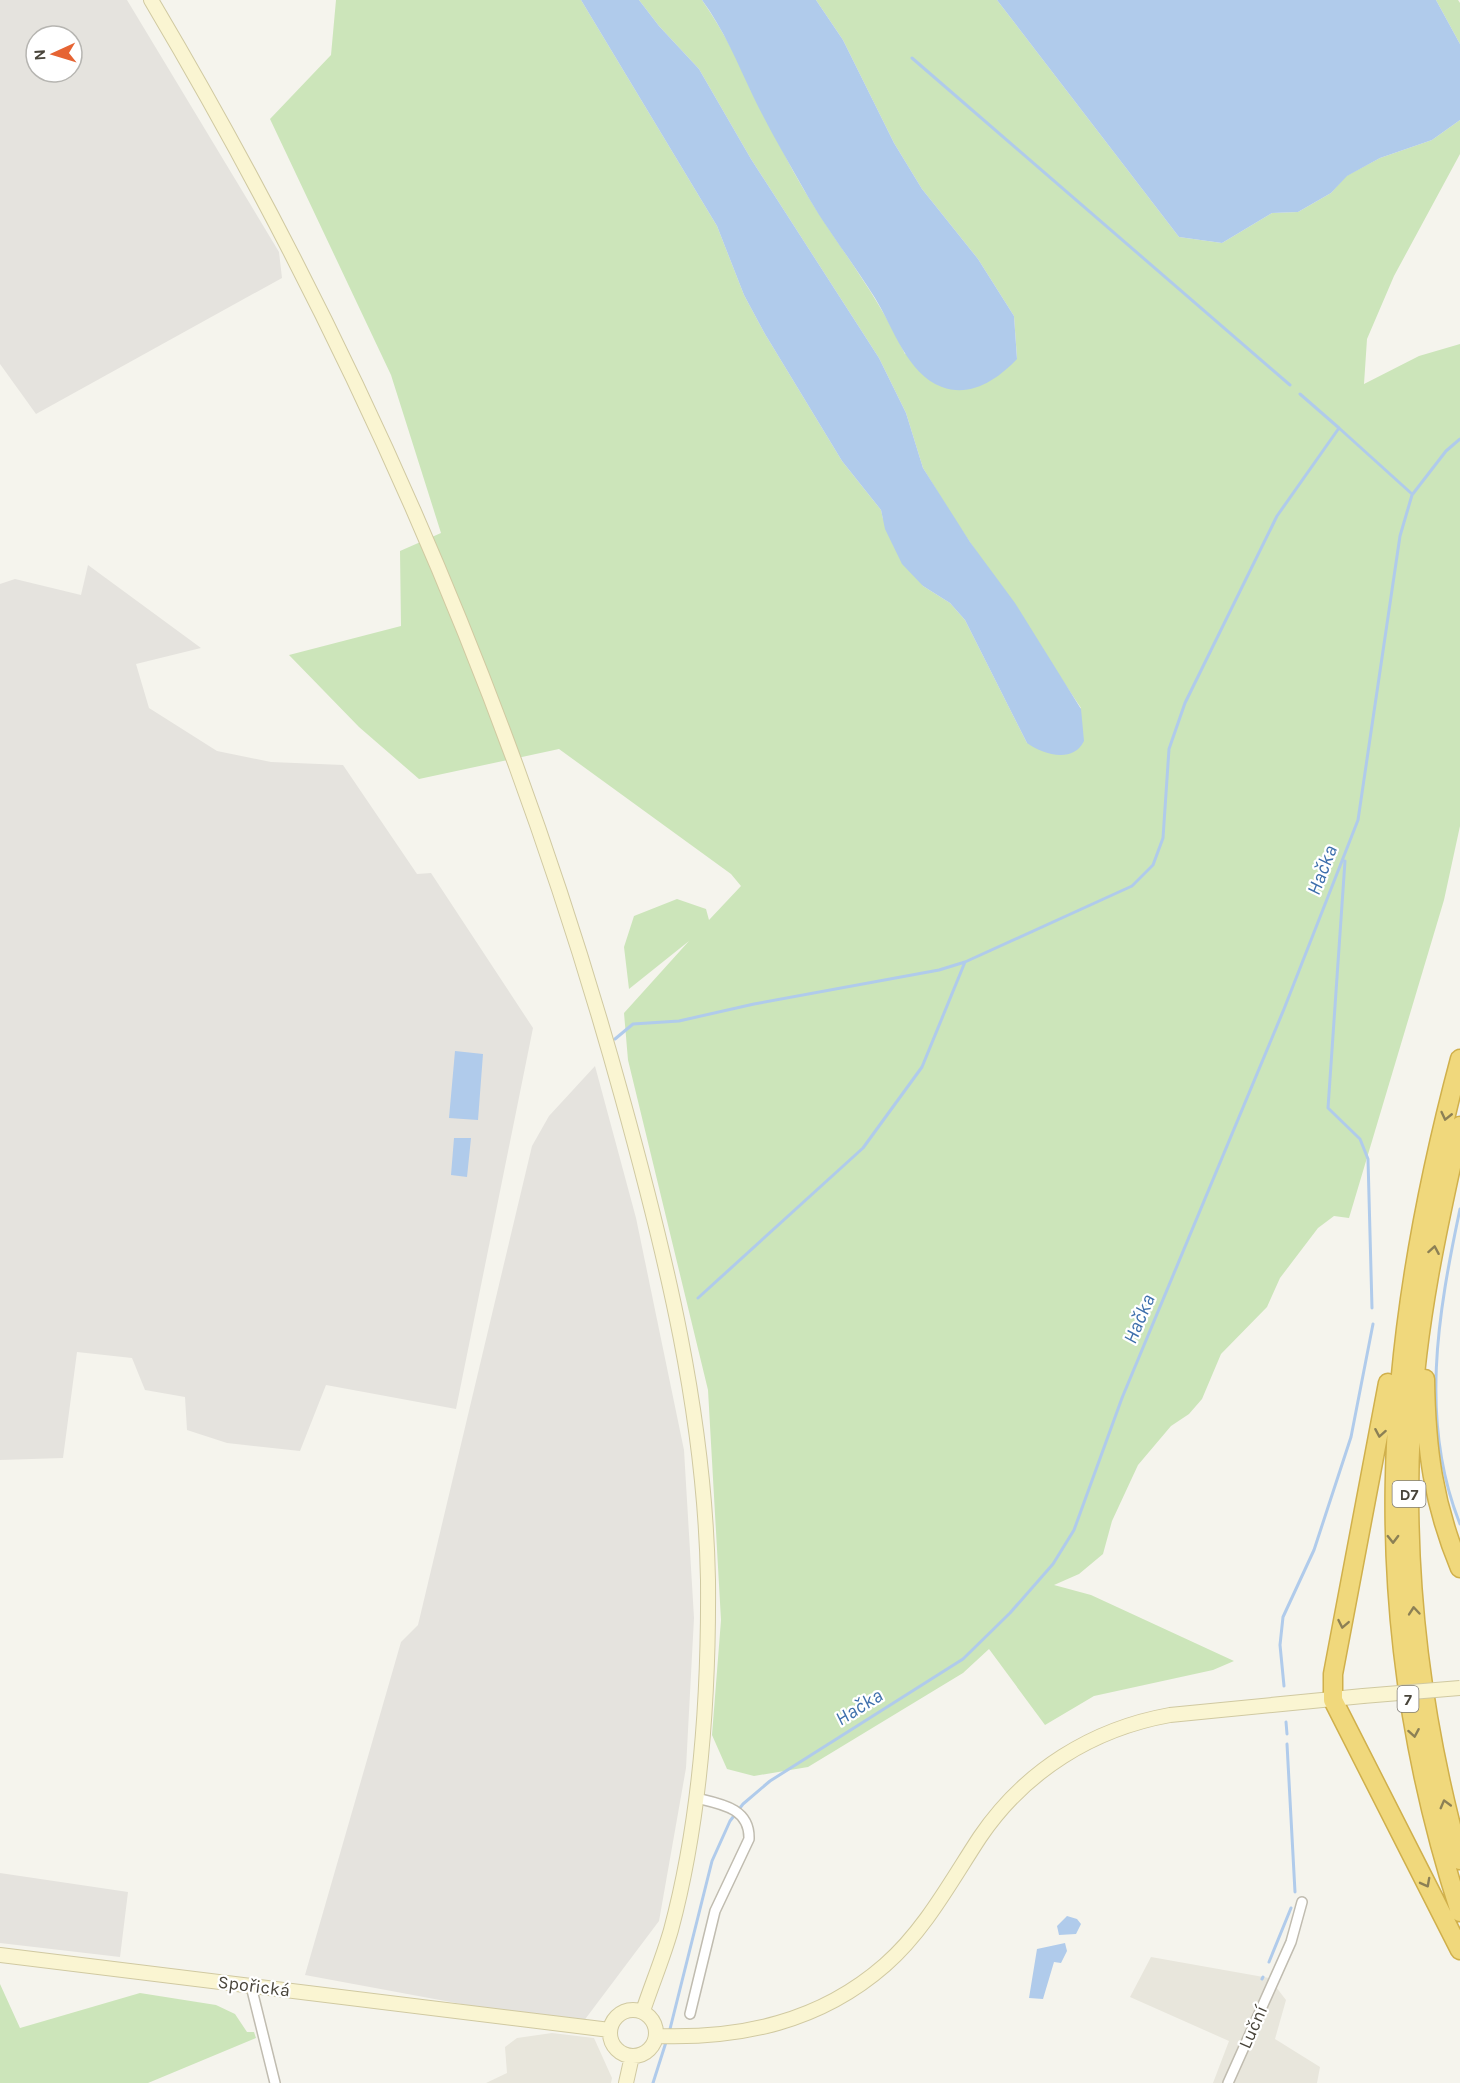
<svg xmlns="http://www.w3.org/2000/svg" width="1460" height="2083" font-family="Karla,sans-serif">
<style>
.residential{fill:#e8e6dc}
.industrial{fill:#e5e3de;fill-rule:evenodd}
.green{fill:#cce5ba}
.water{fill:#b0cbeb}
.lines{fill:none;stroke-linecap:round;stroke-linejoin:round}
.stream{stroke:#b0cbeb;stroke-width:3}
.street-casing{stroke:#c0bcb0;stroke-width:12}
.secondary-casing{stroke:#d0c9a1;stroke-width:16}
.highway-casing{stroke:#d0b04c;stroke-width:21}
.street{stroke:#fff;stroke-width:9}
.secondary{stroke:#faf5d2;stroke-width:14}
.highway{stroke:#f0d87c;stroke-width:18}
.secondary-bridge-casing{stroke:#d0c9a1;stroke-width:16;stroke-linecap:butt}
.secondary-bridge{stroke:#faf5d2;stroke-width:14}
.oneway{stroke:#8c8055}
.labels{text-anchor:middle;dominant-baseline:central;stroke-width:4.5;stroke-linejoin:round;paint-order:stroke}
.shield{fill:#fff;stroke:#807d76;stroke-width:1.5}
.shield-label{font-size:16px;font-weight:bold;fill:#49453b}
.street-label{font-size:18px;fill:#49453b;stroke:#fff}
.water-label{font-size:20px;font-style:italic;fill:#3d6fac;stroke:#fff}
</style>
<rect width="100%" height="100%" fill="#f5f4ed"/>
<path class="residential" d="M1151,1957L1269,1978L1286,2000L1275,2039L1320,2067L1317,2083H1213L1229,2041L1130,1997Z
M552,2033L594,2038L612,2078L611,2083H486L507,2073L505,2047L517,2038Z"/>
<path class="industrial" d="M0,0H127L279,252L282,278L36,414L0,364ZM36,36H72V72H36Z
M88,565L201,648L136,664L149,708L217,751L271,762L343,765L417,874L431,873L533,1028L456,1409L326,1385L300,1451L227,1443L187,1430L185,1397L145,1390L132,1358L77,1352L63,1458L0,1460V584L15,579L81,595Z
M595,1066L636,1218L684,1450L694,1618L686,1768L659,1921L580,2026L305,1975L401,1642L418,1625L532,1146L549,1116Z
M0,1873L128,1892L120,1957L0,1943Z"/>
<path class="green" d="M336,0H581L717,226L744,295L765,334L842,461L881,510L883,519L923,586L950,603L965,620L1027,743L1081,708L953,517L923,468L906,413L879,358L751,159L699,69L659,26L639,0H702C743,59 767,128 804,190C837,245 878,295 905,354L1017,358L1014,316L978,259L922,189L894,143L843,40L816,0H997L1179,237L1222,243L1272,213L1298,212L1331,193L1346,176L1380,158L1432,140L1460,120V154L1394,276L1367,339L1364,384L1419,356L1460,344V826L1444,900L1349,1218L1334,1216L1318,1228L1280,1278L1267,1307L1221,1354L1202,1399L1189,1414L1171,1426L1138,1465L1112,1521L1103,1554L1079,1574L1054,1585L1091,1595L1234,1661L1213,1670L1094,1696L1045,1725L989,1649L963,1673L808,1767L754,1776L727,1769L712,1735L721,1620L708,1390L628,1060L624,1013L689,941L629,989L624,947L634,916L677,899L706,909L709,920L741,886L731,874L559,749L419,779L359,727L289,655L401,626L400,551L441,533L391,375L270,119L331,55Z
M1436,0H1458L1460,3V44Z
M0,1984L20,2028L140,1993L216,2005L235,2014L247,2032H254L256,2038L148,2083H0Z"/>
<path class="water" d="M581,0H639L659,26L699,69L751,159L879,358L906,413L923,468L970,542L1015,603L1081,709L1084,741C1073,764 1042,754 1027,743L965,620L950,603L923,586L902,564L885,529L881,510L842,461L765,334L744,295L717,226Z
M702,0H816L843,40L894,143L922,189L978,259L1014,316L1017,359C998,379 971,398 942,387C907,374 893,327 875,298C852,261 824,226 803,188C786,158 768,127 753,96C737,62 724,30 702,0Z
M997,0H1436L1460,44V120L1432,140L1380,158L1347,176L1331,193L1298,212L1272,213L1222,243L1179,237Z
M455,1051L483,1054L478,1120L449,1118Z
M454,1138H471L467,1177L451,1175Z
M1067,1916L1077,1919L1081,1924L1076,1934L1059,1935L1057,1926Z
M1065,1943L1067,1951L1061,1963L1054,1962L1043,1999L1029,1998L1037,1949Z"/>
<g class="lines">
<path class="stream" d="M912,58L1290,385
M1300,394L1339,428
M1345,861L1328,1108L1360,1139L1368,1159L1372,1308
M615,1039L633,1024L679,1021L754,1004L939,970L965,962
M1460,1209C1438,1313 1419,1422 1460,1524
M698,1298L863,1148L922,1067L965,962L1132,886L1153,865L1163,838L1169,749L1185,703L1277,516L1339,428L1412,494
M1284,1686L1280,1645L1283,1617L1314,1550L1351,1437L1373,1324
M1286,1722L1287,1734
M1287,1744L1295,1892
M1269,1962L1291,1908
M1262,1979L1263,1977
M669,2033L712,1861L730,1821L743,1804L770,1781L963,1659L1010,1613L1053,1564L1074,1530L1122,1398L1284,1009L1358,820L1400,536L1412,495L1446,451L1460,439
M653,2083L667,2039"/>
<g class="street-casing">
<path id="street" d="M251,1986L275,2083
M690,2014L715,1911L749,1839C750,1808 721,1804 696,1798
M1228,2083L1291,1942L1302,1902"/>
</g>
<g class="secondary-casing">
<path id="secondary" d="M151,0C355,344 516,712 622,1097C666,1256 705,1415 708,1580C709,1697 701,1818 671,1930C663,1958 652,1984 643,2011
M0,1955L610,2030
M610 2033a23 23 0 1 1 46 0a23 23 0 1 1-46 0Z
M656,2036C741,2039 820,2022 885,1965C925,1930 951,1881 980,1837C1025,1771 1092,1729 1170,1715L1363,1696
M626,2083L632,2056"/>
</g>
<g class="highway-casing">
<path id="highway" d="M1460,1059C1381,1354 1365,1618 1460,1912
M1460,1126C1438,1224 1416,1325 1411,1426C1403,1572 1421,1719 1460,1860
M1425,1379C1426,1449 1433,1503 1460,1568
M1388,1383L1333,1674V1700L1460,1950"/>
</g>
<use href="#street" class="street"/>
<use href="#secondary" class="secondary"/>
<use href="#highway" class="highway"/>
<g class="secondary-bridge-casing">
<path id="secondary-bridge" d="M1363,1696L1460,1688"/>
</g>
<use href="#secondary-bridge" class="secondary-bridge"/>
</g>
<defs><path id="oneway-chevron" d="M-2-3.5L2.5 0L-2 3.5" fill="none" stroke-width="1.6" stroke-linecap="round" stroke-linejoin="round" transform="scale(1.5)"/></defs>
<g class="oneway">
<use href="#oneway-chevron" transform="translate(1446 1116) rotate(103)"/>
<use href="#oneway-chevron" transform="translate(1434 1250) rotate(-80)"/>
<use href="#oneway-chevron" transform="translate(1380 1433) rotate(100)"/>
<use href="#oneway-chevron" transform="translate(1393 1539) rotate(89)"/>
<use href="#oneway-chevron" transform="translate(1414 1611) rotate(-95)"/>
<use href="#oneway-chevron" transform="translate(1343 1624) rotate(101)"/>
<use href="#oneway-chevron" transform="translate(1414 1733) rotate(80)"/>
<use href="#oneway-chevron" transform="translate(1445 1804) rotate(-105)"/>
<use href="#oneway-chevron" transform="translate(1426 1883) rotate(62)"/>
</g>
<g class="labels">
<g class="shield">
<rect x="1392.5" y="1481" width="33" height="26" rx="4.5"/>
<rect x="1397.5" y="1686" width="21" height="26" rx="4.5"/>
</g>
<g class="shield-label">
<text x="1409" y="1494">D7</text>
<text x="1408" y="1699">7</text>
</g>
<g class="street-label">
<text transform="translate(254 1986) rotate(7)">Spořická</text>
<text transform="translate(1253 2027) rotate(-66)">Luční</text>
</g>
<g class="water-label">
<text transform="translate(1322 870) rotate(-69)">Hačka</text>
<text transform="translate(1139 1319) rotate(-67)">Hačka</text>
<text transform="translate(859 1707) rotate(-32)">Hačka</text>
</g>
</g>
<g transform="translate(54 54) rotate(266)"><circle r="28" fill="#ffffff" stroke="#b6b5b1" stroke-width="1.5"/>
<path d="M0-4.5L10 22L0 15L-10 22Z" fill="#e66433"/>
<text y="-9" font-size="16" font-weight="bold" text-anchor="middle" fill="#49453b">N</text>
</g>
</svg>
